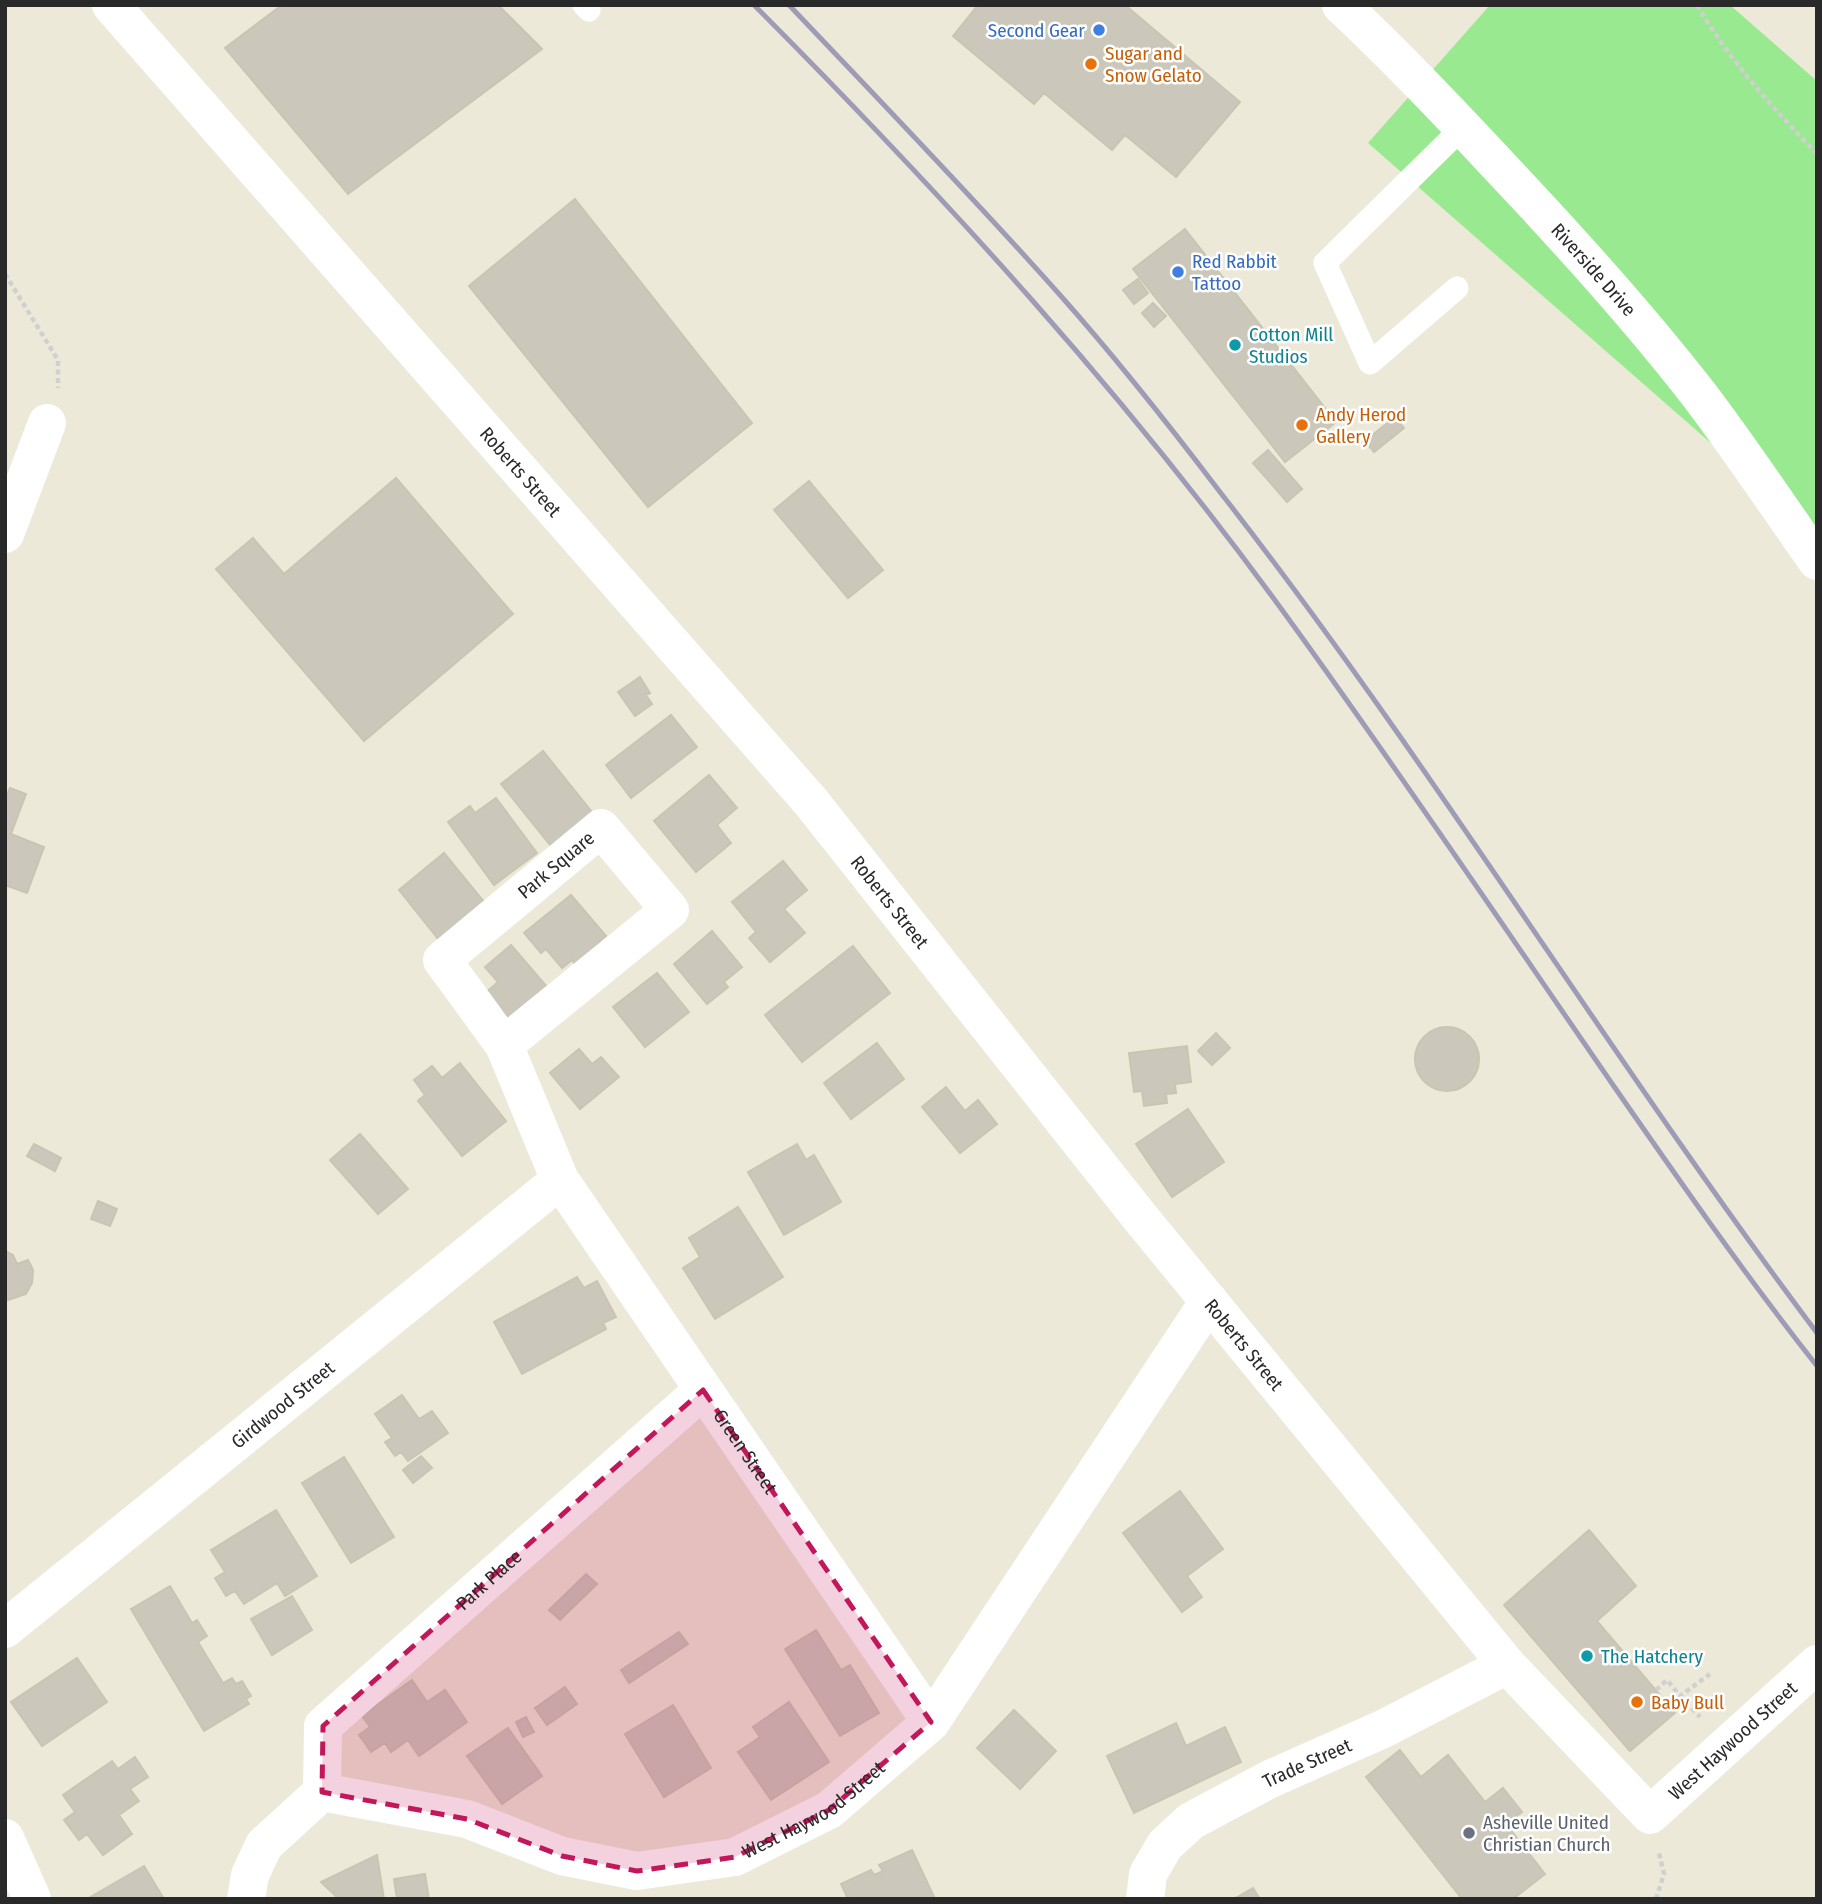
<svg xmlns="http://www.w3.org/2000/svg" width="1822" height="1904" font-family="'Fira Sans Condensed',sans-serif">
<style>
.green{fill:#98e98f}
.building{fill:#cbc8bb;stroke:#c8c5b2;stroke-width:2}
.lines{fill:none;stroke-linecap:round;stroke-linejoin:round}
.path{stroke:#d0d0d0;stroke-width:4.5;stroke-dasharray:5 3.5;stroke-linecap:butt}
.service{stroke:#fff;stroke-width:23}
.minor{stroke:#fff;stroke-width:38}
.secondary{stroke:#fff;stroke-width:38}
.rail{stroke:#9d9bb5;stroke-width:5}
.marked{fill:#c2185b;fill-opacity:0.2;stroke:#c2185b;stroke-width:5;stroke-dasharray:14 9;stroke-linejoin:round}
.shop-dot{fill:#3f7fe0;stroke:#fff;stroke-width:2.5}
.food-dot{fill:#e8710a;stroke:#fff;stroke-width:2.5}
.culture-dot{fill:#0f9aa8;stroke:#fff;stroke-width:2.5}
.worship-dot{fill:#6b7280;stroke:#fff;stroke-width:2.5}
.labels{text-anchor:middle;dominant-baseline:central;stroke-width:5;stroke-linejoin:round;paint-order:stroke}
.shop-label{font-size:19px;fill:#366cbe;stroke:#fff;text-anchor:end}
.food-label{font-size:19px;fill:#c56008;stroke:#fff;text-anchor:start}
.street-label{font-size:19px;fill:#292929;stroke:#fff}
.culture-label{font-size:19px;fill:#0d838f;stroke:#fff;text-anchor:start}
.worship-label{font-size:19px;fill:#5b616d;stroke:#fff;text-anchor:start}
</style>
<rect width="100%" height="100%" fill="#ede9d8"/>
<path class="green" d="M1490,5H1730L1817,81V536L1368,143Z"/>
<path class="building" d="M282,5H498L542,49L348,194L225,48Z
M978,5H1125L1240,102L1176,177L1125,135L1112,150L1044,93L1034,104L953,36Z
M575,199L752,423L648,507L469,286Z
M1185,229L1336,422L1285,462L1133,269Z
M1138,279L1148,293L1134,304L1123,290Z
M1153,303L1166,316L1154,327L1142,313Z
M1395,417L1404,428L1374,452L1365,441Z
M1268,450L1302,489L1287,502L1253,463Z
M396,478L513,614L364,741L216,569L253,538L284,574Z
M809,481L883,570L848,598L774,510Z
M640,677L650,693L646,695L652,704L635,716L618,692Z
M671,715L697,747L631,798L606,765Z
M543,751L592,812L551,846L501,784Z
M709,775L737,808L717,825L731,843L696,872L654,821Z
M10,788L26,794L11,834L44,847L27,893L5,885V800Z
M496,798L537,853L494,885L448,822L470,806L475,813Z
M444,853L485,903L439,940L399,890Z
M783,861L807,890L784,909L805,933L770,962L749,938L756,932L732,902Z
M571,895L606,936L596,945L601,950L579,968L572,960L562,968L546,949L541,953L524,933Z
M712,931L742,967L724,982L728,987L707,1004L674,964Z
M511,945L547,987L506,1021L483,995L498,982L485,967Z
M853,946L890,993L802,1062L765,1015Z
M657,973L689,1012L645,1047L613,1007Z
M1415 1059a32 32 0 1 1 64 0a32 32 0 1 1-64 0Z
M1216,1033L1230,1048L1212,1065L1198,1051Z
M877,1043L904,1079L851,1119L824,1083Z
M1187,1046L1191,1082L1175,1084L1176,1093L1166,1094L1167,1103L1144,1106L1142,1091L1134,1092L1129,1053Z
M579,1049L592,1064L601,1057L619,1077L580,1109L550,1073Z
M460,1063L506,1121L462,1156L418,1101L425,1095L414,1080L432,1066L442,1078Z
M946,1087L965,1111L978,1100L997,1124L960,1153L922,1107Z
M1188,1109L1224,1162L1172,1197L1136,1144Z
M360,1134L408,1189L378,1214L330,1160Z
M34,1144L61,1158L55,1171L27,1156Z
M797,1144L806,1160L814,1155L841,1202L784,1235L748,1172Z
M98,1201L117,1209L110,1226L91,1219Z
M738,1207L783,1277L715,1319L683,1268L700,1257L689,1238Z
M5,1251L13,1255L17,1264L28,1260L33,1270L32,1283L26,1294L5,1301Z
M577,1277L584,1288L597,1281L616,1317L603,1323L606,1329L522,1374L494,1322Z
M402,1395L419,1419L432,1411L448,1433L408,1461L401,1452L395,1456L385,1442L392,1438L375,1414Z
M421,1456L432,1468L413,1483L403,1470Z
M344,1457L394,1537L351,1563L302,1483Z
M1180,1491L1223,1549L1187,1576L1202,1597L1182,1612L1123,1533Z
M276,1510L317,1576L285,1596L277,1583L244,1604L235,1591L226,1596L215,1578L225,1572L211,1550Z
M1589,1530L1636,1586L1597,1621L1675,1713L1630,1751L1504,1605Z
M586,1574L597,1584L560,1620L549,1610Z
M170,1586L192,1623L197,1620L207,1636L198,1642L223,1683L232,1678L236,1684L242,1681L251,1696L246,1699L249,1704L204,1731L131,1609Z
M292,1596L312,1630L272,1655L251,1619Z
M816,1630L841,1670L850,1665L879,1713L840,1736L785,1649Z
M679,1632L688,1644L629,1683L621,1670Z
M77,1658L107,1702L42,1746L11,1702Z
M412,1680L427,1702L445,1690L467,1722L419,1756L408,1740L391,1752L385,1743L371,1752L359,1735L370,1727L362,1716Z
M565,1687L577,1704L547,1725L535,1708Z
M789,1702L829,1762L771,1800L738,1752L760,1737L753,1727Z
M673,1705L711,1768L664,1797L625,1734Z
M1014,1710L1056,1751L1020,1789L977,1748Z
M526,1717L534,1732L523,1737L516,1722Z
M1176,1723L1186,1746L1225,1727L1241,1762L1134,1813L1107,1756Z
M508,1728L542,1776L502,1804L467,1756Z
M1400,1750L1421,1777L1448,1755L1485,1802L1503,1788L1522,1812L1506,1824L1545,1874L1513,1899H1462L1366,1777Z
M135,1757L148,1777L130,1789L139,1801L119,1815L132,1834L103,1855L87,1834L79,1840L64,1820L75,1812L63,1795L112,1761L118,1769Z
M912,1850L935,1899H848L841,1884L871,1870L874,1875L883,1871L879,1865Z
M377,1855L384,1899H339L321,1882Z
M144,1866L164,1899H87Z
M425,1874L429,1899H397L394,1879Z
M1253,1888L1260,1899H1234Z"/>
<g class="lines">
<path class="path" d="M1697,5C1730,61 1772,107 1817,154
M5,274L58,360V388
M1656,1690L1667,1680L1680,1696L1710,1674
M1680,1696L1700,1717
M1656,1899L1664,1874L1659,1853"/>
<path class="service" d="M584,5L589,10
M1457,288L1370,363L1325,263L1463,127"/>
<g class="minor">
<path id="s1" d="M111,5L811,802L1139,1216L1507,1665L1650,1815L1817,1664"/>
<path d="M5,534L47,423"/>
<path id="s2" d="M504,1045L670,910L601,828L442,960L504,1045L560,1180L931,1722"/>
<path id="s3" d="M5,1629L560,1180"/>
<path id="s4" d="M322,1792L323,1726L703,1390"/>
<path d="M5,1838L32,1899"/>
<path id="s5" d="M246,1899L250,1875L264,1845L322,1792L467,1819L562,1856L637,1871L735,1857L829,1810L931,1722L1209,1301"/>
<path id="s6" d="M1145,1899L1148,1874L1165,1845L1191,1821L1270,1779L1383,1729L1507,1665"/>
</g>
<path class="secondary" id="s7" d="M1341,5C1397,57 1449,112 1501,168C1570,241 1638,316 1700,396C1741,450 1778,506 1817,561"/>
<path class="rail" d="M754,5C944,196 1126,395 1285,614C1397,768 1504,927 1613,1085C1679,1180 1745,1275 1817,1366
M789,5C880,101 972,196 1060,295C1116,358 1169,425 1220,492C1432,763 1610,1058 1817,1333"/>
</g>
<path class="marked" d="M703,1390L931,1722L829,1810L735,1857L637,1871L562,1856L467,1819L322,1792L323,1726Z"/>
<g class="shop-dot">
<circle cx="1099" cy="30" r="7"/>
<circle cx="1178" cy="272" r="7"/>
</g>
<g class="food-dot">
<circle cx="1091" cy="64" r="7"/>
<circle cx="1302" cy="425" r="7"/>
<circle cx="1637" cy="1702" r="7"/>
</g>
<g class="culture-dot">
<circle cx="1235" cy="345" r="7"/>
<circle cx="1587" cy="1656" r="7"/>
</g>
<circle class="worship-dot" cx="1469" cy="1833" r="7"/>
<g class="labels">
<g class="shop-label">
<text x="1085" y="30">Second Gear</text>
<text x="1192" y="261" text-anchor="start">Red Rabbit<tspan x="1192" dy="22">Tattoo</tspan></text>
</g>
<g class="food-label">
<text x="1105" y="53">Sugar and<tspan x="1105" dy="22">Snow Gelato</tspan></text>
<text x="1316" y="414">Andy Herod<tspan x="1316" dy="22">Gallery</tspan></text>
<text x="1651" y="1702">Baby Bull</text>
</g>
<g class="street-label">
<text stroke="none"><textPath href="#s7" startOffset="366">Riverside Drive</textPath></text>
<text stroke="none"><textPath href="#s1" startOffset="621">Roberts Street</textPath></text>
<text transform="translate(556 865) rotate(-40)">Park Square</text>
<text stroke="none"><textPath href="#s1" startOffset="1188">Roberts Street</textPath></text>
<text stroke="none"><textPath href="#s1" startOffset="1755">Roberts Street</textPath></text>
<text stroke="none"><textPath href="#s3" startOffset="357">Girdwood Street</textPath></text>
<text stroke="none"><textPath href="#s2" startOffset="1108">Green Street</textPath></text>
<text stroke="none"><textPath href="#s4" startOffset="287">Park Place</textPath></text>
<text stroke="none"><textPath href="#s1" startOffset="2488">West Haywood Street</textPath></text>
<text stroke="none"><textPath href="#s6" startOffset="224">Trade Street</textPath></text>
<text stroke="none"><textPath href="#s5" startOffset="653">West Haywood Street</textPath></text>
</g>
<g class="culture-label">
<text x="1249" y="334">Cotton Mill<tspan x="1249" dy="22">Studios</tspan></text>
<text x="1601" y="1656">The Hatchery</text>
</g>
<g class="worship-label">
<text x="1483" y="1822">Asheville United<tspan x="1483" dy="22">Christian Church</tspan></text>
</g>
</g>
<rect width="1822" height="1904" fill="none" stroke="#292929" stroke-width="14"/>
</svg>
